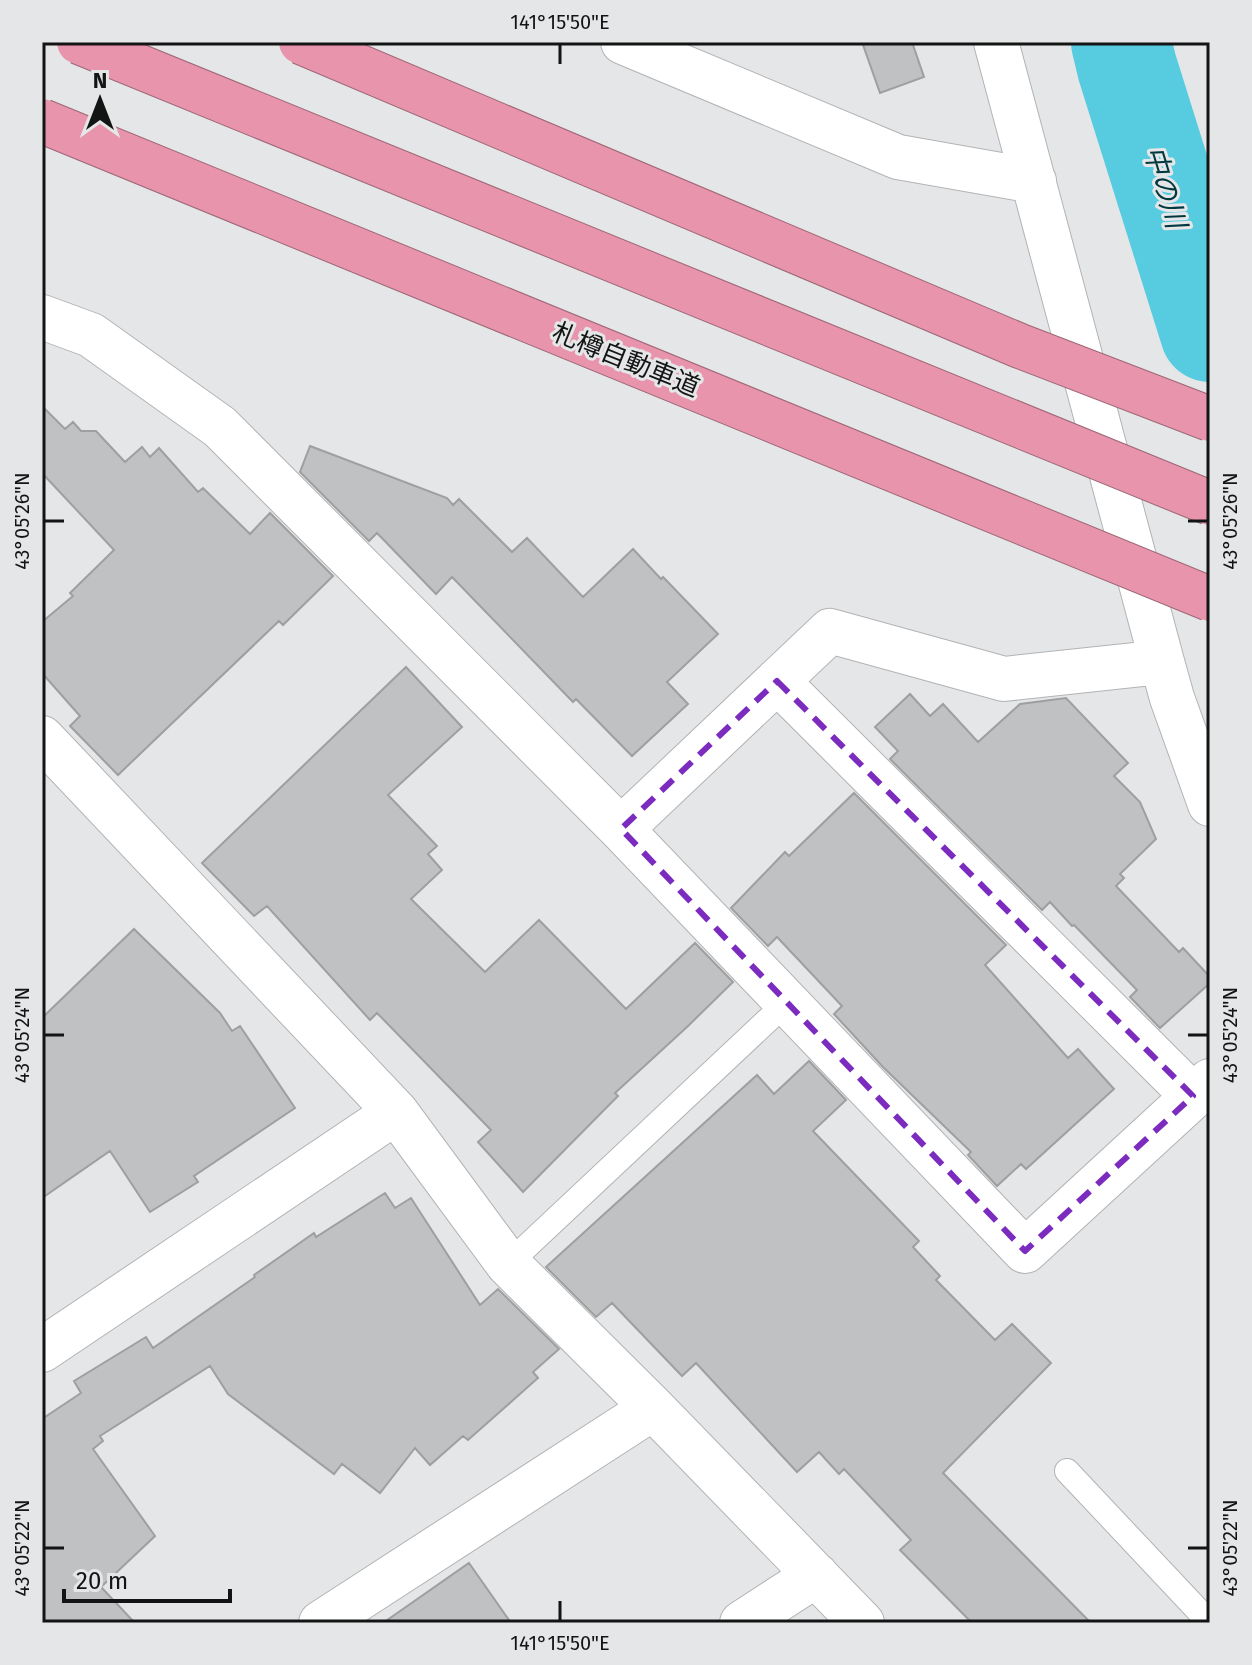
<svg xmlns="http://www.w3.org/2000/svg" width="1252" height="1665" font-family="'Fira Sans','Noto Sans JP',sans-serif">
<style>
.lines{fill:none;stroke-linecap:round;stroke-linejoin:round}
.river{stroke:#57cbdf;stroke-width:100}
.building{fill:#bfc1c2;stroke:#9e9fa0;stroke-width:2}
.service-casing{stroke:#b2b3b5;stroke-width:26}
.minor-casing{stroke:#b2b3b5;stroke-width:46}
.service{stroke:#fff;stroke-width:24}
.minor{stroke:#fff;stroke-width:44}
.motorway-bridge-casing{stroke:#9d6777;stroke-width:46;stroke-linecap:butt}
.motorway-bridge{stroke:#e894ac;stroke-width:44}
.marked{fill:none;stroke:#7b2cbf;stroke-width:6;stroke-dasharray:16 10;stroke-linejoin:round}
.ticks{fill:none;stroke:#131414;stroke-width:3}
.labels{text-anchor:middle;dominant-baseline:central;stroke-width:6;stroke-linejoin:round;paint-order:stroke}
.street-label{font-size:26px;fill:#131414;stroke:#e5e6e7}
.water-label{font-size:28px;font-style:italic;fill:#003840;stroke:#e5e6e7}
.neatline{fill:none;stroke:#131414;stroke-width:3}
.ticks-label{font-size:20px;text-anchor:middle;fill:#131414}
</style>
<rect width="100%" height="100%" fill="#e5e6e7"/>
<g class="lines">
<path class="river" d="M1121,42L1127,67L1210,332"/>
</g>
<path class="building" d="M862,42H912L924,77L880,93Z
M42,406L65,429L73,422L81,431H96L125,462L142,447L150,457L159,448L198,492L203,488L250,534L270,513L333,576L283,625L279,621L118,775L70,726L80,716L42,673V622L73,596L70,593L114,550L42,473Z
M310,446L447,498L453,505L459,499L512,552L527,538L583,597L633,549L661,579L663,577L718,634L667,682L688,704L632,756L576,699L573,702L452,577L436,594L377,533L369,541L300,472Z
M406,667L462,727L388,795L437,846L428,854L442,870L411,899L485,972L539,920L626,1009L695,943L733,982L687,1027L615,1093L618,1096L523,1192L478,1142L491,1130L377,1013L370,1020L267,906L254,916L202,863Z
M910,694L930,716L943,704L978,742L1020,704L1066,698L1128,763L1114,776L1140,802L1156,839L1120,874L1124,878L1116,886L1179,952L1183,948L1210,977V983L1160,1028L1130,997L1137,990L1074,925L1072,926L1050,902L1042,910L890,759L898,751L875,727Z
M854,793L1006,945L985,965L1068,1058L1078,1049L1114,1089L1026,1169L1021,1164L997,1186L968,1155L971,1152L883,1067L834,1014L842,1006L777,937L768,946L731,908L785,852L789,856Z
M134,929L220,1013L232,1031L240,1026L295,1108L194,1176L198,1182L150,1212L110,1151L42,1198V1018Z
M809,1061L846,1100L813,1131L919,1241L913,1247L940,1276L936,1280L995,1340L1012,1324L1051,1363L943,1473L1091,1623H972L900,1550L911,1540L844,1469L839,1474L819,1452L797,1472L696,1363L682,1376L612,1303L596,1317L546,1267L757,1075L774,1094Z
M385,1193L395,1208L411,1198L480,1305L498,1289L559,1349L533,1372L538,1378L468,1440L463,1436L430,1465L415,1448L380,1493L342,1464L334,1474L228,1394L210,1366L100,1436L103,1441L93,1449L155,1536L101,1587L135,1623H42V1419L81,1393L74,1381L146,1337L153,1348L255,1277L254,1275L314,1233L316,1237Z
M469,1563L511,1623H383Z"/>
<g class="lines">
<g class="service-casing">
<path id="service" d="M508,1264L787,1002
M1067,1471L1210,1623"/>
</g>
<g class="minor-casing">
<path id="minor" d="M623,42L898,157L1034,181
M996,42L1162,662L1172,698L1210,804
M42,317L91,335L220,427L621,829L1025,1251L1210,1081
M777,681L1193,1096
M42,738L396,1112L508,1264L653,1408L862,1623
M621,829L830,631L1004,679L1162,662
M42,1350L396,1112
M321,1623L653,1408
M742,1623L816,1575"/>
</g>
<use href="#service" class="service"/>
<use href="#minor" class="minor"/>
<g class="motorway-bridge-casing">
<path id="motorway-bridge" d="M79,42L1210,503
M301,42L1020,346L1210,419
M42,121L1210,599"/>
</g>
<use href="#motorway-bridge" class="motorway-bridge"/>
</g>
<path class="marked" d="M777,681L1193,1096L1025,1251L621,829Z"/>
<path class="ticks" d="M560,44V64M44,521H64M1188,521H1208M44,1035H64M1188,1035H1208M44,1548H64M1188,1548H1208M560,1601V1621"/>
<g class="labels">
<g class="street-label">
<text transform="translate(626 360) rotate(22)">札樽自動車道</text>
</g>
<g class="water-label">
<text transform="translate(1165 187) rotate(73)">中の川</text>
</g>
</g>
<rect width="1252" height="1665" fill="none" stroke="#e5e6e7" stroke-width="88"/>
<g transform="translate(100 100)" stroke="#e5e6e7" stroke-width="6" paint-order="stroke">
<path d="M0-6L14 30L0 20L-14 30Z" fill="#131414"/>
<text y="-12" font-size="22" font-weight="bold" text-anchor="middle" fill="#131414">N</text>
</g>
<path d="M64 1589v12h166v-12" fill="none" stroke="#131414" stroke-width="4"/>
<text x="76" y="1589" font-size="24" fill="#131414" stroke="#e5e6e7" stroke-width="6" paint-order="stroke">20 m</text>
<rect x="44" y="44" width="1164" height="1577" class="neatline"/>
<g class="ticks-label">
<text x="560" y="29">141°15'50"E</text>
<text transform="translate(22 521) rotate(-90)" y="7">43°05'26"N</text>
<text transform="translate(1230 521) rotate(-90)" y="7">43°05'26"N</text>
<text transform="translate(22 1035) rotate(-90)" y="7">43°05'24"N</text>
<text transform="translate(1230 1035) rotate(-90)" y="7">43°05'24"N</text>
<text transform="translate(22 1548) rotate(-90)" y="7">43°05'22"N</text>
<text transform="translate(1230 1548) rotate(-90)" y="7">43°05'22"N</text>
<text x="560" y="1650">141°15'50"E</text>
</g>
</svg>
